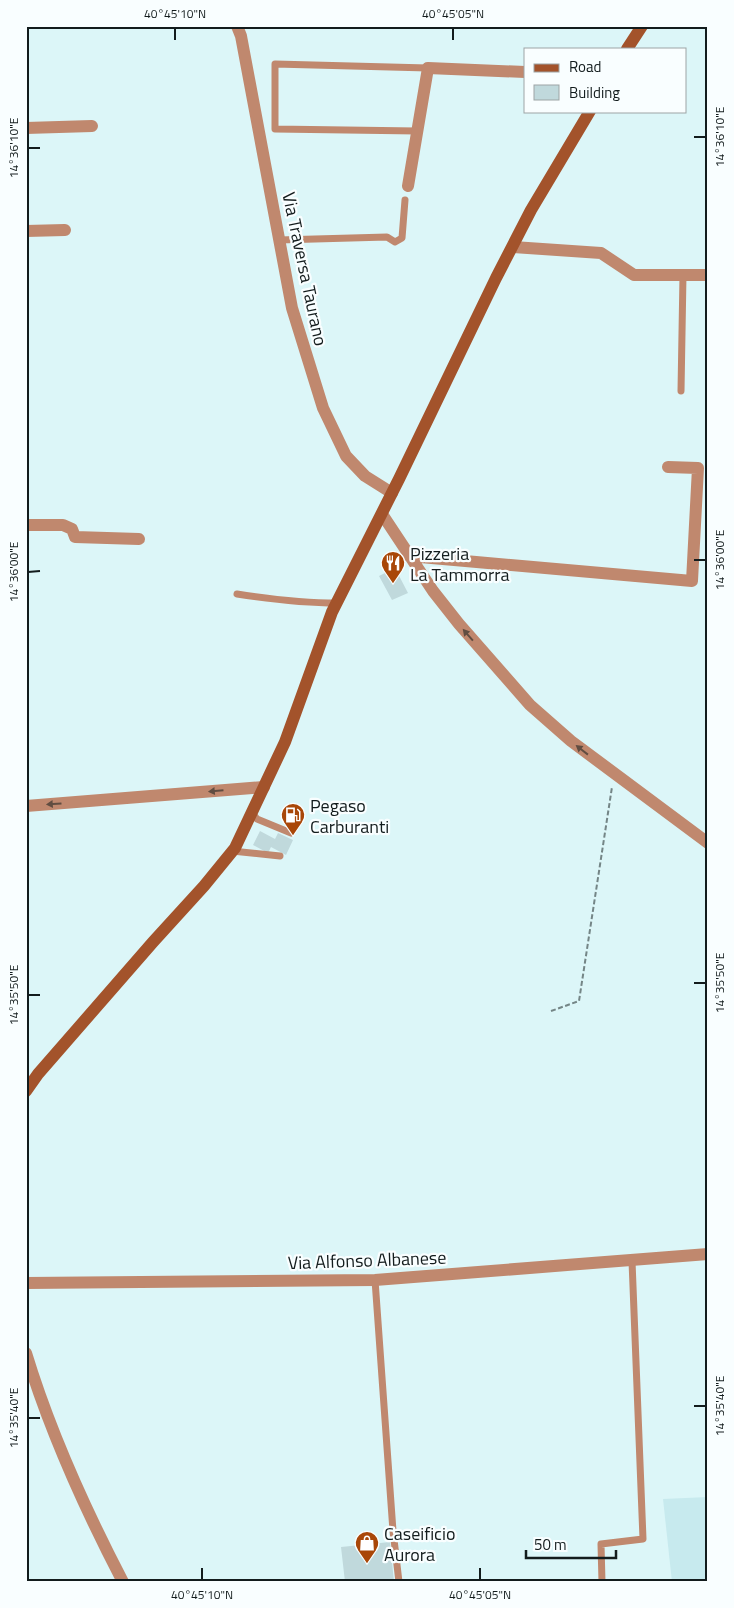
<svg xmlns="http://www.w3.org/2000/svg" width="734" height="1608" font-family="'Titillium Web',sans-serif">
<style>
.built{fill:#c7eaee}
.building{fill:#c0d9dc}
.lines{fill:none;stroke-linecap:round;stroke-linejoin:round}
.path{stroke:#748586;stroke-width:2;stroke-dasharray:5 2.5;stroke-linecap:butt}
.lane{stroke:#c0886e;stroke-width:7}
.street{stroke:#c0886e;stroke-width:12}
.secondary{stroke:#a3532b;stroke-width:12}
.oneway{fill:#614d41}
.ticks{fill:none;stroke:#131c1d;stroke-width:2}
.labels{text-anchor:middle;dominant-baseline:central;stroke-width:4.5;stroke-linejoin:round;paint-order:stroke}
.street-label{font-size:18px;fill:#131c1d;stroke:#f9feff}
.poi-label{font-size:18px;fill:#131c1d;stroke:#f9feff;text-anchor:start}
.neatline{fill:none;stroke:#131c1d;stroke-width:2}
.ticks-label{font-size:12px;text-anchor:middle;fill:#131c1d}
</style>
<rect width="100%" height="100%" fill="#dcf6f8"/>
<path class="built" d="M708,1497V1582H672L663,1499Z"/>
<path class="building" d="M395,568L408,593L392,600L379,576Z
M260,831L275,839L278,833L293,840L286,855L271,847L268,853L253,845Z
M390,1542L394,1582H345L341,1547Z"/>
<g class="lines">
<path class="path" d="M551,1011L579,1001L612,787"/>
<path class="lane" d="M417,131L275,129V64L428,68
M279,240L387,237L395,242L402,238L405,200
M681,391L683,275
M237,594C270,599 303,603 337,603
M252,813L257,819L291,833
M232,851L280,856
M375,1280L393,1531L399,1582
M602,1582L601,1544L643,1539L632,1261"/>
<path class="street" d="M237,26L241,36L292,308L323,408L346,456L365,476L392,493
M26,128L92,126
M408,186L428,68L525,72
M26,231L65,230
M513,247L601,253L634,275H708
M382,514L433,591L459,624L530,705L571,741L708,843
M26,525H63L72,529L75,537L139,539
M409,556L692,581L698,468L668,467
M26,806L264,787
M26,1283L375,1280L708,1254
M26,1353C50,1432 85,1509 123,1582"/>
<path class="secondary" d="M627,49L642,26
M26,1091L38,1074L153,942L204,886L235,848L285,742L332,612L399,479L496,278L531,210L590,111"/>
</g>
<defs><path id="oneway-solid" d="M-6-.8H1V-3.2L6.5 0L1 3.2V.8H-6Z" transform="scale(1.25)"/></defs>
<g class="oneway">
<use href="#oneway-solid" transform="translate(468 635) rotate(-131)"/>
<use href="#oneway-solid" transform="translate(582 750) rotate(-142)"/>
<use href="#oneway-solid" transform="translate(216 791) rotate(175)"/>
<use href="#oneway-solid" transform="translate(54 804) rotate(176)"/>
</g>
<path class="ticks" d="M175,28V40M453,28V40M694,137H706M28,148H40M694,560H706M28,572L40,571M694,983H706M28,995H40M694,1406H706M28,1418H40M202,1568V1580M480,1568V1580"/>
<defs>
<g id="restaurant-pin" transform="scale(1.25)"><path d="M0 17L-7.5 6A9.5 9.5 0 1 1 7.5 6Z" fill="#a94708" stroke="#f9feff"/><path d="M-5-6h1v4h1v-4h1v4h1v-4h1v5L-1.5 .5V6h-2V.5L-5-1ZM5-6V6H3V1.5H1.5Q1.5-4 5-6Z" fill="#fff"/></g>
<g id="fuel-pin" transform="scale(1.25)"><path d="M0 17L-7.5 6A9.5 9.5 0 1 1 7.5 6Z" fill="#a94708" stroke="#f9feff"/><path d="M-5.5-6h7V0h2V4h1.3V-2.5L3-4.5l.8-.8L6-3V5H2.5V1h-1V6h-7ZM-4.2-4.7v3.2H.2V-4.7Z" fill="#fff"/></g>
<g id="shop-pin" transform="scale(1.25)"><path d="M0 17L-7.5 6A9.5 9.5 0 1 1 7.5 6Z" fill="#a94708" stroke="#f9feff"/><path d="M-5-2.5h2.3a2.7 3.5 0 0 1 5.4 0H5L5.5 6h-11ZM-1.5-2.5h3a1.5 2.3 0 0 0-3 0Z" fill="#fff"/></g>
</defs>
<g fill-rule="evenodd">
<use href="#restaurant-pin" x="393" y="563"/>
<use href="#fuel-pin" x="293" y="815"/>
<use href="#shop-pin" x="367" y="1543"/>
</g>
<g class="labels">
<g class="street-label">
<text transform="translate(305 269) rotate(78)">Via Traversa Taurano</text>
<text transform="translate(367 1260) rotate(-2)">Via Alfonso Albanese</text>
</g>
<g class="poi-label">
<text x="410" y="553">Pizzeria<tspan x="410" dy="21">La Tammorra</tspan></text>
<text x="310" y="805">Pegaso<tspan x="310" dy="21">Carburanti</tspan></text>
<text x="384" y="1533">Caseificio<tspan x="384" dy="21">Aurora</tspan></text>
</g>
</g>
<rect width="734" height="1608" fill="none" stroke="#f9feff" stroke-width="55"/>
<rect x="524" y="48" width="162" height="65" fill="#f9feff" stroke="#9da4a5"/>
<rect x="534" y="64" width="25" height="8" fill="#a3532b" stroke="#9da4a5"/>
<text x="569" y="72" font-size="15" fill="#131c1d">Road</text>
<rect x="534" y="85" width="25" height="15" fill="#c0d9dc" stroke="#9da4a5"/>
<text x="569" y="98" font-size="15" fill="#131c1d">Building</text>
<path d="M526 1550v8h90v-8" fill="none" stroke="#131c1d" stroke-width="2.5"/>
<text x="534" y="1550" font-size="15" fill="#131c1d" stroke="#f9feff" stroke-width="4" paint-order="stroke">50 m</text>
<rect x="28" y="28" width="678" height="1552" class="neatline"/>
<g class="ticks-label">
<text x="175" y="18">40°45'10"N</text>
<text x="453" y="18">40°45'05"N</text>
<text transform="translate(720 137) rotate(-90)" y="4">14°36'10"E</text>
<text transform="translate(14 148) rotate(-90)" y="4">14°36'10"E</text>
<text transform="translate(720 560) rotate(-90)" y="4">14°36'00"E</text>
<text transform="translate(14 572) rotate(-90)" y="4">14°36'00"E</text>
<text transform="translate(720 983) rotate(-90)" y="4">14°35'50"E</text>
<text transform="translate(14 995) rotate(-90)" y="4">14°35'50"E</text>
<text transform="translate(720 1406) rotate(-90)" y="4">14°35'40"E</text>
<text transform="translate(14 1418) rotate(-90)" y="4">14°35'40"E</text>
<text x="202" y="1599">40°45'10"N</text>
<text x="480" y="1599">40°45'05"N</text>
</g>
</svg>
